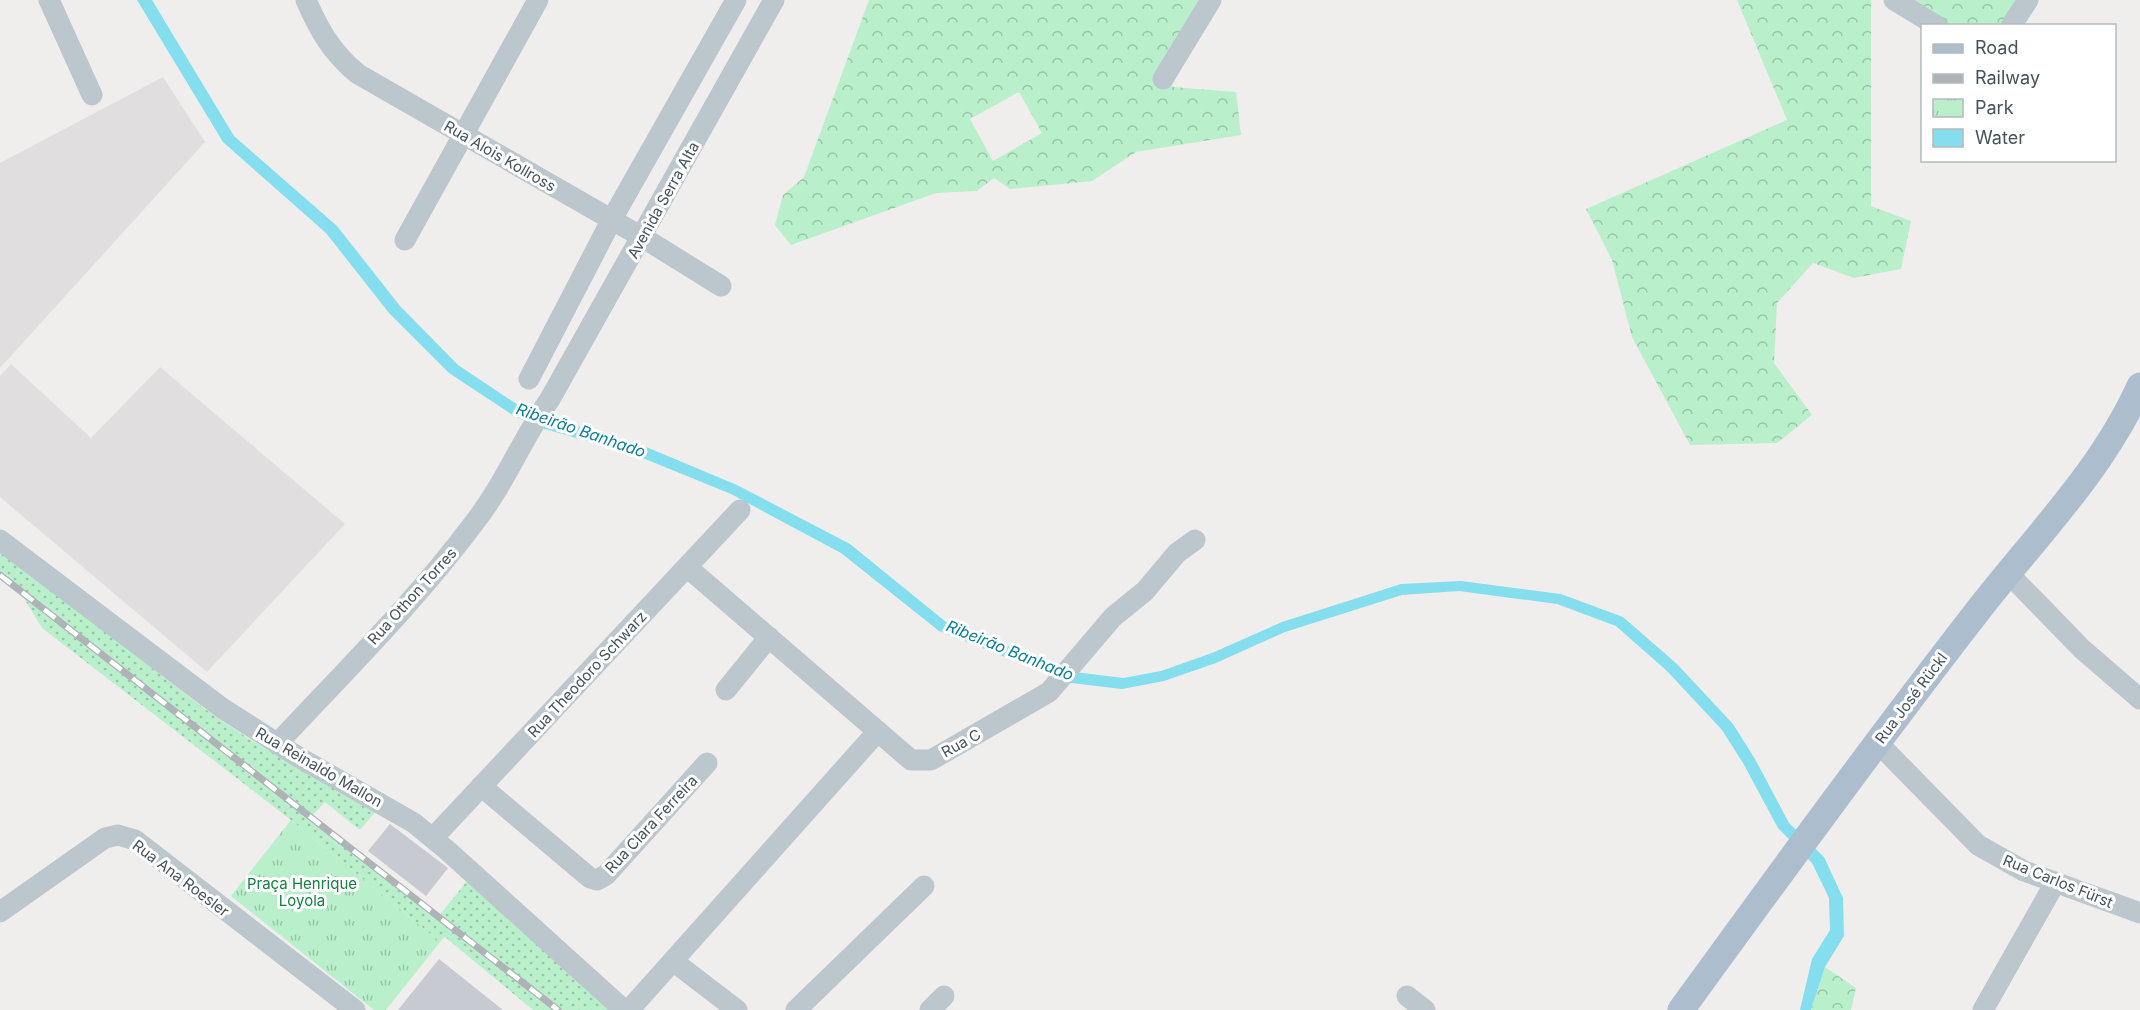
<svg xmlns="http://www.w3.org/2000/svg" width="2140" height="1010" font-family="Inter,sans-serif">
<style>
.education{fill:#e1dedf}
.grass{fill:url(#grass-dots)}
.forest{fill:url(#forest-crowns);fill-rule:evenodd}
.park{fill:url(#park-tufts)}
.water{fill:#85deee}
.building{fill:#c7cad0}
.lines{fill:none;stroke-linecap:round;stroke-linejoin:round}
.minor{stroke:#bbc6cd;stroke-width:21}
.major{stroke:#acbecd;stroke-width:27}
.rail-casing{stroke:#afb3b8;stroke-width:7}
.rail{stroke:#fff;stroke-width:4.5;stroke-dasharray:14;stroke-linecap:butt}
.labels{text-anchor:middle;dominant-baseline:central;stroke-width:6;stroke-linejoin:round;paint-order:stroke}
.street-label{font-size:15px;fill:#45525b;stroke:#fff}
.park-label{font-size:15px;fill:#147e43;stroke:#fff}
.water-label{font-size:16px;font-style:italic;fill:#097e94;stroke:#fff}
</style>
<defs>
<pattern id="grass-dots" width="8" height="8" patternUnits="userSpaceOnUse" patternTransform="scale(1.5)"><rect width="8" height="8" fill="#b9f0cb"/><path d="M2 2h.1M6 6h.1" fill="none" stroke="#98c5a8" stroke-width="1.8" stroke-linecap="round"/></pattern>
<pattern id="forest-crowns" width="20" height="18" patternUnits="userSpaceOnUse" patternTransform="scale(1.5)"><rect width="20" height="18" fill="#b9f0cb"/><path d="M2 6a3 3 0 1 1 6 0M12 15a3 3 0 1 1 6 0" fill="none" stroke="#98c5a8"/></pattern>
<pattern id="park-tufts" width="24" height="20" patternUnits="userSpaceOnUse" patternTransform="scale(1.5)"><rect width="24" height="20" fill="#b9f0cb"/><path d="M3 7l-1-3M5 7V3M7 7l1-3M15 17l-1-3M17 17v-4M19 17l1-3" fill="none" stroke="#98c5a8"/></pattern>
</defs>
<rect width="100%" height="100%" fill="#f0eded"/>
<path class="education" d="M163,77L205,142L0,368V163Z
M11,364L91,438L160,367L345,524L207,672L0,497V376Z"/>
<path class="grass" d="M0,550L205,709L249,739L376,811L360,830L325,802L312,816L439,916L467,881L612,1010H533L445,937L440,942L291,820L42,628L19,590L0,575Z"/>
<path class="forest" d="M869,0H1199L1162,62L1173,87L1236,92L1241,135L1136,152L1092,181L1010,189L994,178L977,191L936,193L791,245L775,225L783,195L804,177ZM1019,92L1042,133L993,161L970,119Z
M1737,0H1871V206L1911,221L1901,269L1854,278L1813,263L1777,303L1774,363L1812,415L1777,443L1690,445L1632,337L1612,260L1586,209L1787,120Z
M1894,0H2028L2011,26L1937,25Z
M1825,967L1856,988L1851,1010H1811Z"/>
<path class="park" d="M291,820L440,942L386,1010H374L231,896Z"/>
<path class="water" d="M137,0H152L234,136L337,226L400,306L458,365L521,407L550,418L639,444L737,485L850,544L946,622L1075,672L1123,678L1161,671L1212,653L1282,622L1401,584L1461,581L1561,594L1623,617L1677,664L1733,724L1755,759L1789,823L1824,857L1843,898L1844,936L1825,967L1811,1010H1800L1812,959L1830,930L1829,898L1812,863L1778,828L1743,763L1722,730L1667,671L1616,626L1557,604L1459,591L1402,595L1285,632L1216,663L1164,681L1122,689L1071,683L939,631L841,553L731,494L633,454L545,429L514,416L449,373L389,313L326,233L223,142Z"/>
<path class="building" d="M390,824L448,868L426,896L368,851Z
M439,959L503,1010H398Z"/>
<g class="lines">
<path class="minor" d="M49,0L92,95
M306,0C319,30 332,53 358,74L642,237L721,286
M1894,0L1937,26
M2011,26L2028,0
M1163,79L1211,0
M405,240L538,0
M529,379L612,219L736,0
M0,540L222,708L300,758L414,823L448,851L624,1010
M687,567L911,760H931L1049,692L1113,617L1145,591L1177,553L1195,540
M2008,573L2082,649L2140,699
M726,690L769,637
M1877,742L1978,845L2024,871L2140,913
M277,744C344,672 415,602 474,523C504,485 522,439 550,399L774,0
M481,786L590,878L597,880L606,875L707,763
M433,838L740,510
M0,912L105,838L118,835L135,840L355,1010
M673,961L737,1010
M1407,996L1425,1010
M629,1010L878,731
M796,1010L924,886
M930,1010L944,996
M1983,1010L2055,883"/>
<path class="major" d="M1681,1010C1777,878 1873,746 1973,617C2031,541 2101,473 2140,386"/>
<g class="rail-casing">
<path id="rail" d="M0,575L558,1010"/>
</g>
<use href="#rail" class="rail"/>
</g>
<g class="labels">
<g class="street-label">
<text transform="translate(500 156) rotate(30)">Rua Alois Kollross</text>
<text transform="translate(663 200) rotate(-61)">Avenida Serra Alta</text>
<text transform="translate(412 596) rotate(-48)">Rua Othon Torres</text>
<text transform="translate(587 674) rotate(-47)">Rua Theodoro Schwarz</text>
<text transform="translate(1911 698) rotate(-53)">Rua José Rückl</text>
<text transform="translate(961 743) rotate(-29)">Rua C</text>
<text transform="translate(319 767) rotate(30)">Rua Reinaldo Mallon</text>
<text transform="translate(651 824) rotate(-47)">Rua Clara Ferreira</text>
<text transform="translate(181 878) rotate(37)">Rua Ana Roesler</text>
<text transform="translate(2058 881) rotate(22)">Rua Carlos Fürst</text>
</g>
<g class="park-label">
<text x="302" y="883">Praça Henrique<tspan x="302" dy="17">Loyola</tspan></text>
</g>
<g class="water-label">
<text transform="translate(581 430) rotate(19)">Ribeirão Banhado</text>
<text transform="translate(1010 650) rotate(22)">Ribeirão Banhado</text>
</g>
</g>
<rect x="1921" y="24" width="195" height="138" fill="#ffffff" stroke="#b5babd" stroke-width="1.5"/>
<rect x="1933" y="44" width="30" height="9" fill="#acbecd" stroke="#b5babd" stroke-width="1.5"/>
<text x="1975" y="54" font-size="18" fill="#45525b">Road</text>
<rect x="1933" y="74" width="30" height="9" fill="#afb3b8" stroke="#b5babd" stroke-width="1.5"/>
<text x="1975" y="84" font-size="18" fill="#45525b">Railway</text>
<rect x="1933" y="99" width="30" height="18" fill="url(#park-tufts)" stroke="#b5babd" stroke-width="1.5"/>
<text x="1975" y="114" font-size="18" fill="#45525b">Park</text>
<rect x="1933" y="129" width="30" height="18" fill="#85deee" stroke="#b5babd" stroke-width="1.5"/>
<text x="1975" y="144" font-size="18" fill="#45525b">Water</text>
</svg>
